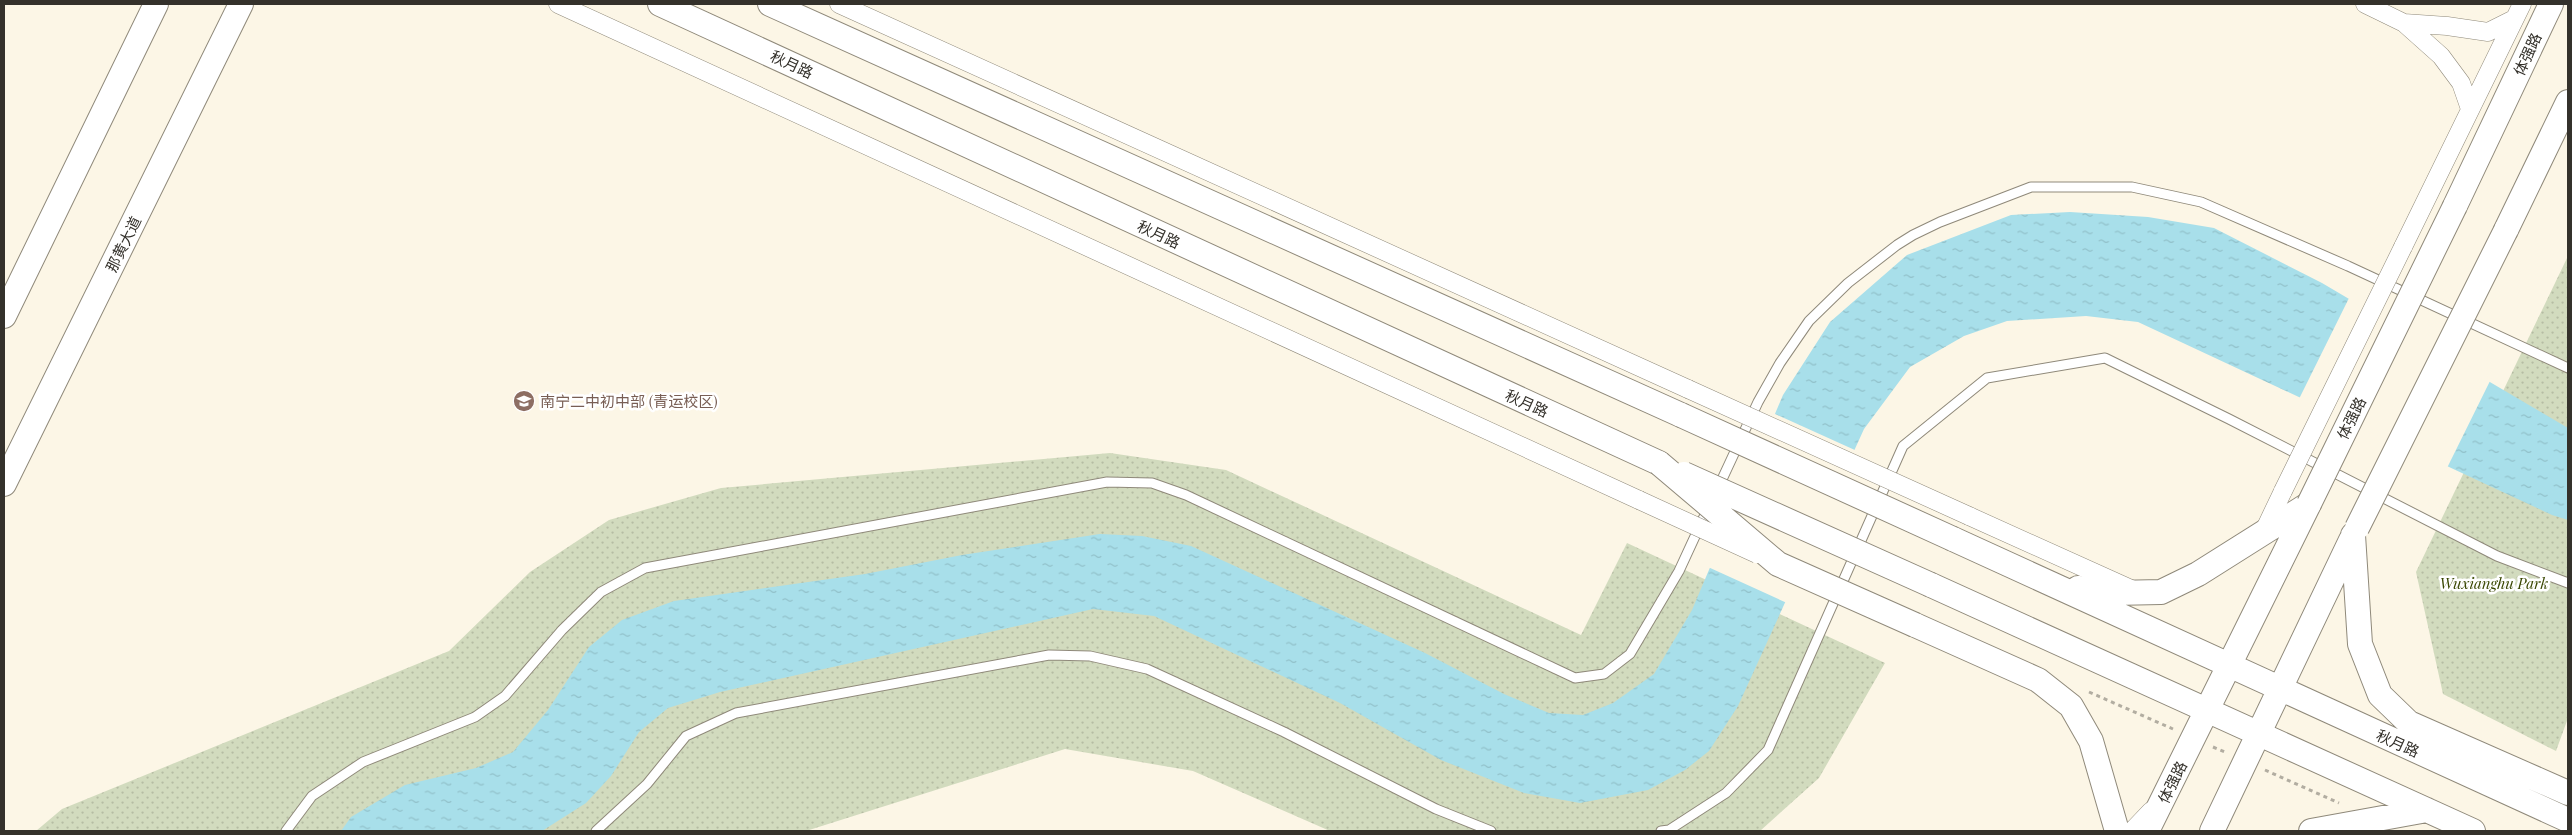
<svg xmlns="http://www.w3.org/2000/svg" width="2572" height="835" font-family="'Playfair Display','Noto Sans SC',serif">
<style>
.park{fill:url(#park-dots)}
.water{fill:url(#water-ripples)}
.pier{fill:#fcf6e6}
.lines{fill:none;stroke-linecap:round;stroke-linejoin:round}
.lane-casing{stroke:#8f897a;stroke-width:11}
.street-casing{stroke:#8f897a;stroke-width:19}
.secondary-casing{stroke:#8f897a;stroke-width:26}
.path{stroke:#b2ada1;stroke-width:3;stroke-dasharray:4 4;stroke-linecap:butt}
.lane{stroke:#fff;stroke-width:9}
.street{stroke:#fff;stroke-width:18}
.secondary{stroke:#fff;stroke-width:24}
.street-bridge-casing{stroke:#8f897a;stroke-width:19;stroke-linecap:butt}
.secondary-bridge-casing{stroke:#8f897a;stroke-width:26;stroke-linecap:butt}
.street-bridge{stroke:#fff;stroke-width:18}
.secondary-bridge{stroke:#fff;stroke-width:24}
.labels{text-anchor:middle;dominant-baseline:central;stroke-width:5;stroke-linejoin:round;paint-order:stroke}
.street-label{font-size:15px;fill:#34312b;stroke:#fff}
.education-label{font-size:15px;fill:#785e54;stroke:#fff;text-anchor:start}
.park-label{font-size:15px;font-style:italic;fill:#3a4702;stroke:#fff}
</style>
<defs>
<pattern id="park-dots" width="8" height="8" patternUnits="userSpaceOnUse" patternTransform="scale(1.25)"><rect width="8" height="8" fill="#d2dbbe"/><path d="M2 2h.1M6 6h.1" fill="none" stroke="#b5bca3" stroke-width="1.8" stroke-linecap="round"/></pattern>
<pattern id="water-ripples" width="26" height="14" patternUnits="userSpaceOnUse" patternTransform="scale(1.25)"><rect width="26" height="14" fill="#a8dfea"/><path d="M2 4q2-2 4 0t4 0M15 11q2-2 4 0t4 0" fill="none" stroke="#91c0c9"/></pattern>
</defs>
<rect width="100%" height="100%" fill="#fcf6e6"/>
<path class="park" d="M2568,256V718L2556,751L2443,694L2416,572Z
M1110,453L1226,470L1581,635L1627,543L1885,663L1819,778L1760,831H1330L1193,771L1065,749L806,831H36L62,809L449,651L530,572L609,520L721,488Z"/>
<path class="water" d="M2070,212L2148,217L2214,228L2322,283L2568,428V520L2552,515L2138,322L2086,316L2007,321L1964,336L1910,367L1864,429L1738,706L1709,751L1685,770L1648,790L1580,803L1524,793L1441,760L1340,703L1154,616L1093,609L720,692L668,708L639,732L611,776L586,803L542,831H341L351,817L405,785L476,768L513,752L548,710L589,647L622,620L674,601L865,574L962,555L1100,534L1142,536L1191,546L1425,653L1504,694L1549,713L1583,715L1613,703L1654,674L1692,610L1783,395L1830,322L1907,255L2011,215Z"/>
<path class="pier" d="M2350,296L2491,379L2447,468L2299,399Z
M1773,413L1857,451L1787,603L1708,567Z"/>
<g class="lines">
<g class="lane-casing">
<path id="lane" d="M1718,488L1758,402L1780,363L1809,321L1848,283L1897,245L1913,235L1940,222L2031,187H2132L2201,202L2348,266L2568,368
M286,831L312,796L363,762L475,717L505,696L562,630L601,592L645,568L1107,482L1152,483L1186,495L1575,678L1604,674L1630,654L1679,571L1709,506
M596,831L647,784L686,736L736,713L1049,655L1090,656L1147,669L1284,732L1436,809L1491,831
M1661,831L1669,830L1726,793L1768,750L1903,446L1987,378L2105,358L2229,419L2497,556L2568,583"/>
</g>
<g class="street-casing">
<path id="street" d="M558,4L1639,500
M839,4L1688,389
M2365,4L2404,23
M2470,109L2461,83L2441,56L2404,23L2447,26L2488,32L2514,19
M2403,247L2522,4
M1969,516L2133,590
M2263,533L2283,491
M2132,831L2151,811"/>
</g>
<g class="secondary-casing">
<path id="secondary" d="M660,4L1659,463
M770,4L1681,415
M2455,206L2551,4
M2506,230L2568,102
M4,316L156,4
M4,484L241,4
M2353,535L2360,644L2380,695L2409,723L2568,793
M1953,539L2568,820
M1931,585L2473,831
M2078,588L2113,593L2161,592L2198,574L2309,504
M1915,625L2038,680L2071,706L2091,741L2117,831
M2147,831L2309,504
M2212,831L2351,540
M2311,831L2427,810"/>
</g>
<path class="path" d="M2089,692L2173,729
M2213,747L2225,752
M2265,770L2339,803"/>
<use href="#lane" class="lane"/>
<use href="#street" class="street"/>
<use href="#secondary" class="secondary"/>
<g class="street-bridge-casing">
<path id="street-bridge" d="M1688,389L1969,516
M2283,491L2403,247
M1639,500L1757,554"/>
</g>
<g class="secondary-bridge-casing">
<path id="secondary-bridge" d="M1681,415L1953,539
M1659,463L1778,564L1915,625
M1684,474L1931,585
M2309,504L2455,206
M2357,528L2506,230"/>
</g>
<use href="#street-bridge" class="street-bridge"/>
<use href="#secondary-bridge" class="secondary-bridge"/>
</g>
<defs>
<g id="school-disc" transform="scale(1.125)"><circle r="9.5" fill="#8d6e63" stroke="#fff"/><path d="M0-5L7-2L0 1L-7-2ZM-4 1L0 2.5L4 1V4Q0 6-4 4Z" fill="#fff"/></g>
</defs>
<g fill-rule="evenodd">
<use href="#school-disc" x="524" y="401"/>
</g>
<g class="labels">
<g class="street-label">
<text transform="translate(2527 54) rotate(-65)">体强路</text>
<text transform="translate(792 64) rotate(25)">秋月路</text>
<text transform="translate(1159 234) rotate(25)">秋月路</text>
<text transform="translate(123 244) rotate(-64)">那黄大道</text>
<text transform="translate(1527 403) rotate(24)">秋月路</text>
<text transform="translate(2351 418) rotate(-64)">体强路</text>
<text transform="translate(2398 743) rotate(24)">秋月路</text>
<text transform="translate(2172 782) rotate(-64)">体强路</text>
</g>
<g class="education-label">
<text x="540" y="401">南宁二中初中部 (青运校区)</text>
</g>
<g class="park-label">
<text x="2494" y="583">Wuxianghu Park</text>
</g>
</g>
<rect width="2572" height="835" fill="none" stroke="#34312b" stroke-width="10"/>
</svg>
